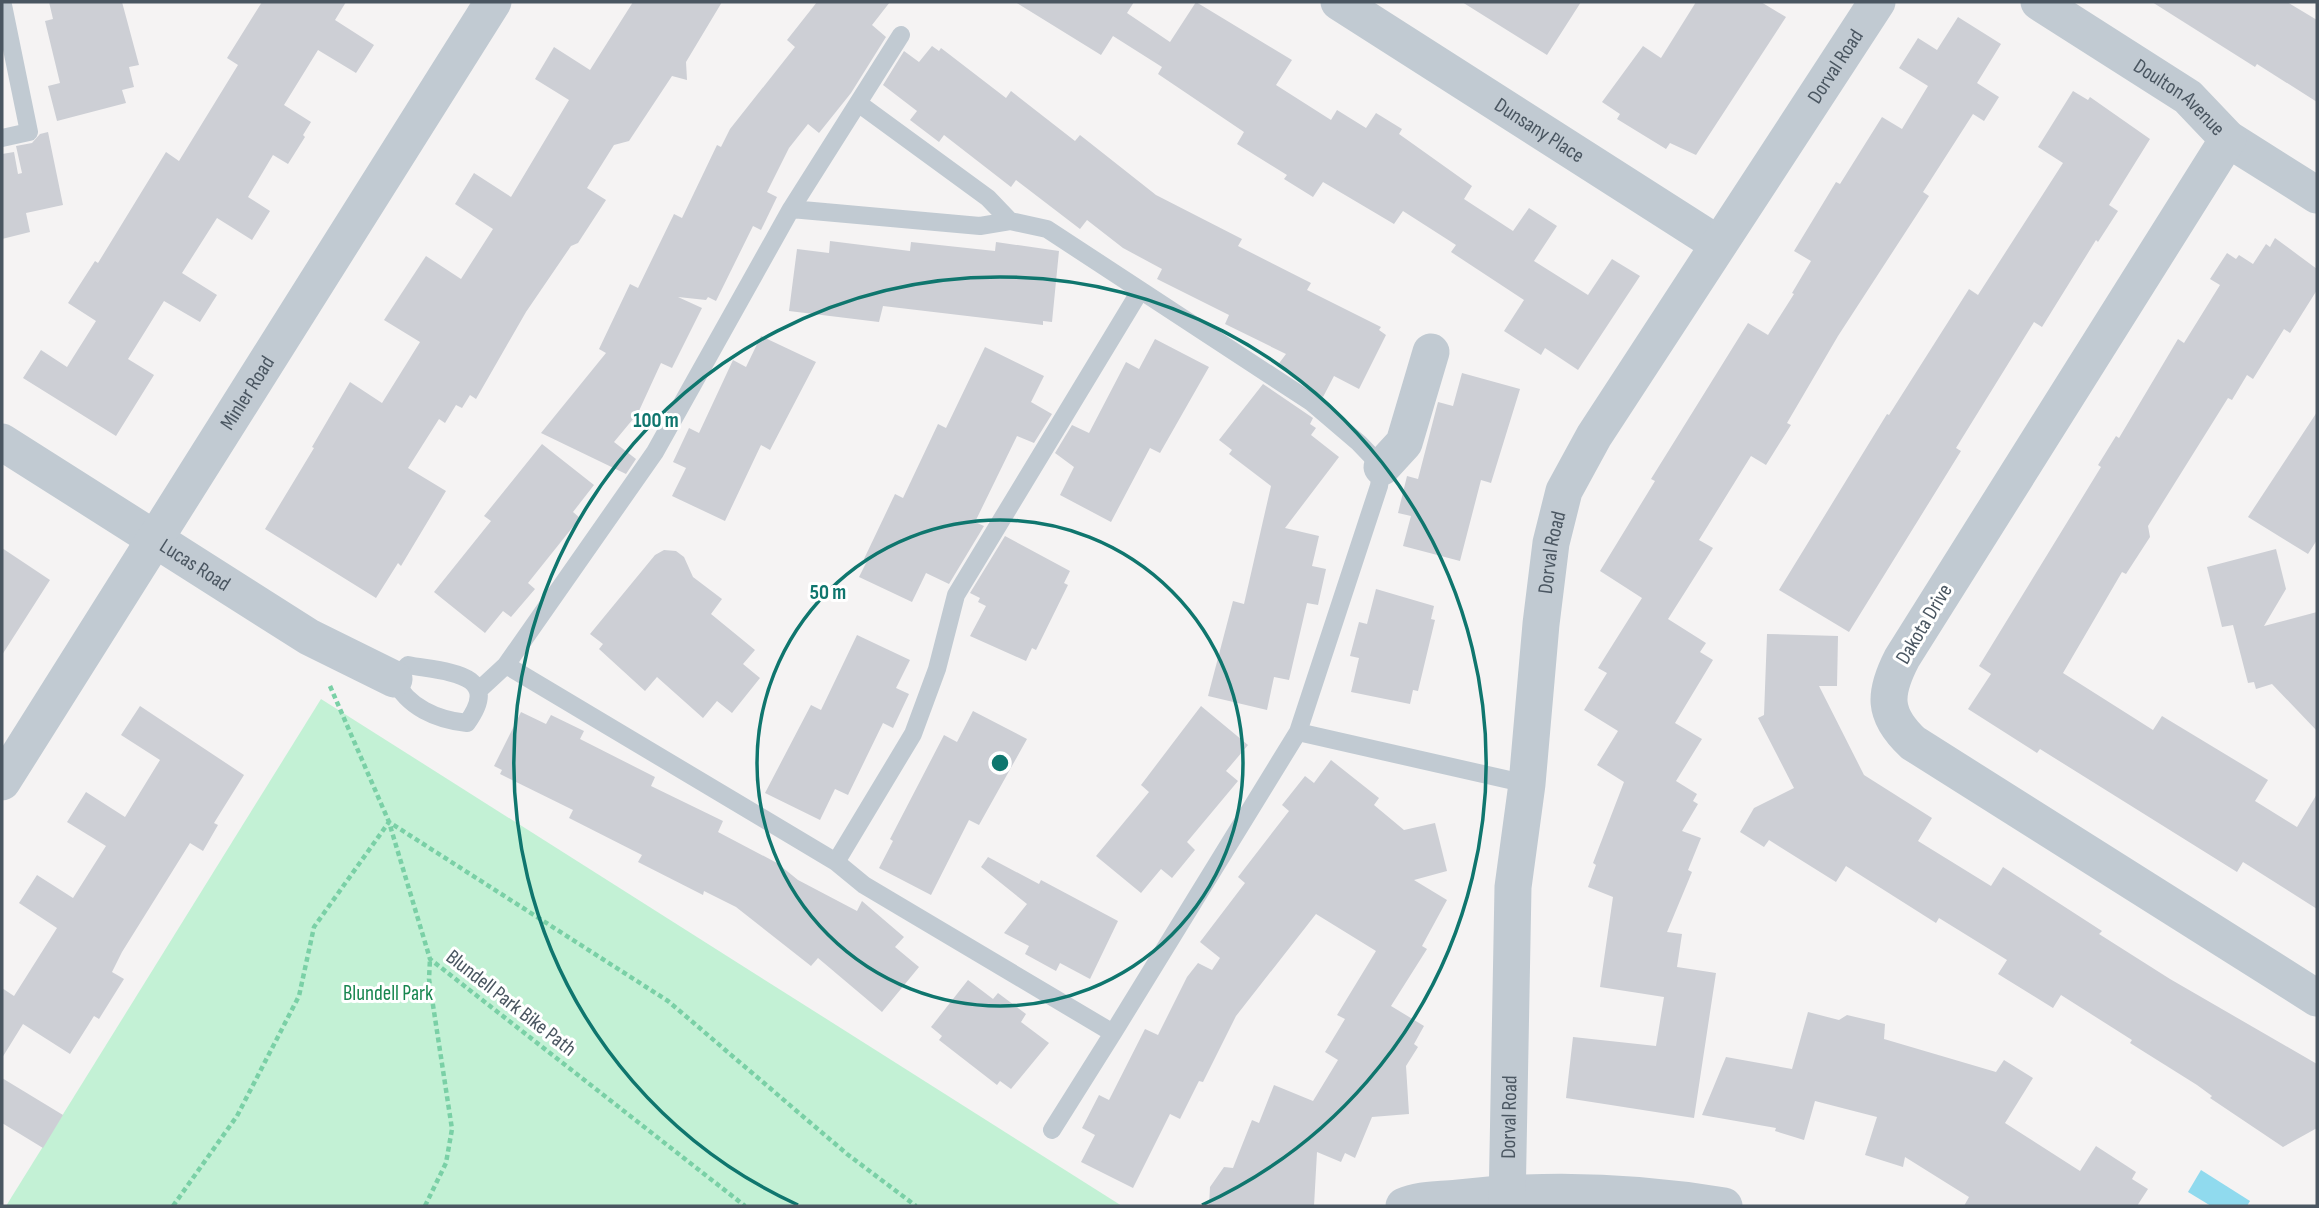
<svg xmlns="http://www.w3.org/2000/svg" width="2319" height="1208" font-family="'Sofia Sans Condensed',sans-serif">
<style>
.green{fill:#c3f1d5}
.water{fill:#90daee}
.building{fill:#cdcfd5}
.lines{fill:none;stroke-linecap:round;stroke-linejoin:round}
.path{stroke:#7ad0a6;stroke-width:4.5;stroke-dasharray:5 3.5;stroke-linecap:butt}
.service{stroke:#c1cad2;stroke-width:18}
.minor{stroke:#c1cad2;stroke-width:37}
.ring{fill:none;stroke:#0f766e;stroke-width:3.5}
.labels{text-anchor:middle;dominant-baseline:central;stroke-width:6;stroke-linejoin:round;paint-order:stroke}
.street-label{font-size:21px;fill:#4a5661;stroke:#fff}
.park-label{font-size:21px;fill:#17864f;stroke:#fff}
.centre{fill:#0f766e;stroke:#fff;stroke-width:3.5}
.ring-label{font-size:21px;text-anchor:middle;font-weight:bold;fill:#0f766e;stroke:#fff;stroke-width:6;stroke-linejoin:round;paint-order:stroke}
</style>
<rect width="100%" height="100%" fill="#f5f3f3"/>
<path class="green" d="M321,699L1122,1206H6Z"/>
<path class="water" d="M2201,1170L2250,1201L2247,1206H2211L2188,1192Z"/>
<path class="building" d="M49,2H122L139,65L129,67L134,87L122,90L126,103L57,121L48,86L60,83L45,21L53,19Z
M262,2H346L335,20L374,45L356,73L318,50L284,105L311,122L303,135L305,137L288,164L273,155L248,197L270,211L252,240L217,218L182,273L217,295L200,322L164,301L128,359L154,375L116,436L23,378L41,350L67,367L96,321L68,303L95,261L98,263L166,152L179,161L238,65L227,58Z
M633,2H722L686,62L687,80L672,76L629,141L614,145L587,188L606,200L578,243L571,246L526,312L476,399L470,395L462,408L456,405L445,423L439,419L408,468L446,491L401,566L398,563L376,598L265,529L314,448L312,447L350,382L382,403L420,342L384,320L426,256L461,279L493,229L455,204L474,173L511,197L569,100L535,79L554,47L590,70Z
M817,2H890L872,25L886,37L851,93L819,133L808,124L789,148L767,192L777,197L761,230L753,226L716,301L708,297L706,300L678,297L702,308L672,368L661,363L638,413L614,442L636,459L626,474L541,433L606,353L599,349L630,284L638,288L674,214L682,218L717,145L721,147L730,129L795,47L787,40Z
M1015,2H1134L1127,13L1170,42L1196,2L1292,60L1276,85L1331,120L1337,110L1366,128L1376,113L1402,129L1399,134L1472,186L1464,199L1513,231L1529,208L1557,226L1534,261L1588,295L1612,259L1640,276L1578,370L1545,348L1541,355L1504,331L1524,300L1451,252L1456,245L1403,211L1394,224L1323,182L1313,197L1284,179L1287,175L1237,144L1244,132L1158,74L1162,67L1113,36L1101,55Z
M1462,2H1581L1547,55Z
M1696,2H1761L1786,17L1696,155L1670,143L1666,149L1617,119L1620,114L1602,102L1643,46L1661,58Z
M2152,2H2287L2317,20V102L2257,64L2255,67Z
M1958,17L2001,44L1977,83L1999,97L1984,121L1973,114L1923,192L1929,196L1838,336L1787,423L1791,425L1766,465L1751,456L1699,540L1713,548L1668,619L1706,643L1700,652L1713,660L1675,723L1702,739L1676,781L1697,794L1693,801L1698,804L1682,831L1701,838L1688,870L1692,872L1667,932L1682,934L1677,967L1716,973L1694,1118L1566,1098L1573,1037L1656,1046L1664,997L1600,987L1613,897L1588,887L1596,865L1593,863L1624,782L1597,765L1618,731L1584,710L1607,673L1598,668L1642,598L1600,571L1655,481L1651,479L1748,323L1768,335L1794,294L1792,293L1811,261L1794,251L1836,182L1840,184L1882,117L1902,129L1928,86L1899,68L1918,38L1937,50Z
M932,46L939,51L941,48L1006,98L1011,91L1075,141L1080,135L1156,195L1242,239L1238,246L1311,283L1307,290L1381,327L1379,330L1386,335L1359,389L1334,376L1323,397L1277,366L1286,354L1225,324L1229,315L1157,279L1162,269L1123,248L1087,220L1080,229L1016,180L1011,187L944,135L939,142L910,120L917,111L883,85L904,51L919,62Z
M2073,91L2088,100L2090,97L2150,139L2109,205L2118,211L2098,242L2096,240L2042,327L2034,322L1956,448L1961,451L1849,632L1779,590L1887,414L1889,415L1969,289L1978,295L2063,163L2038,147Z
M48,132L63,205L26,213L30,232L2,239V154L14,152L18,174L22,173L16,146L32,143L40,134Z
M2275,238L2317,269V290L2290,333L2284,329L2253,379L2247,375L2232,400L2228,398L2148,526L2150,537L2126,574L2122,572L2063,673L2153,730L2162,716L2268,780L2255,801L2297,827L2317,794V909L2243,862L2237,872L2040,749L2037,753L1968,709L1991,674L1979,666L2101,467L2098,465L2116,436L2119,438L2178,339L2184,343L2220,285L2210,279L2227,253L2236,259L2239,255L2253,264L2266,244L2270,247Z
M830,241L910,251L911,242L995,251L996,242L1059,251L1052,322L1043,321V325L883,306L879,322L789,311L797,249L829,253Z
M761,336L816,362L770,450L761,445L725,521L672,496L686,468L673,462L689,428L699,433L733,360L746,367Z
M1155,339L1209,367L1160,453L1150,448L1111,522L1060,495L1074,467L1055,453L1072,425L1089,433L1126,362L1139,369Z
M985,347L1044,376L1031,402L1052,414L1034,443L1017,436L975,522L984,526L949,584L926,573L912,602L859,577L867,561L864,559L895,494L903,498L938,424L946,428Z
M1462,373L1520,389L1491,483L1481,480L1460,561L1403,546L1411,516L1398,513L1407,476L1418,479L1438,402L1453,406Z
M1263,384L1313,418L1310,424L1316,428L1311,435L1339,457L1285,528L1319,536L1312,566L1326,569L1318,605L1307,603L1289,680L1274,677L1267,710L1208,696L1233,601L1244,604L1271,486L1229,454L1232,450L1219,440Z
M2317,412V540L2308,554L2248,517Z
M542,444L594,485L573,512L580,518L528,583L535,589L511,617L503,611L485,633L434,592L491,521L484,516Z
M1005,536L1070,571L1064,583L1068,585L1036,650L1032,648L1026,661L970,636L986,606L978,602L980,598L970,593Z
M2,548L50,580L2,655Z
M2276,549L2286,589L2264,626L2317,612V731L2272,684L2256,689L2254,682L2248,683L2233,625L2222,627L2207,567Z
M664,550L676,551L684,557L693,577L722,599L711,614L755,650L743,664L760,678L732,713L717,701L703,718L657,677L645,691L599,649L603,644L590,634L655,555Z
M1376,589L1434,606L1431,619L1435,620L1418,691L1413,690L1410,704L1351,692L1359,658L1350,656L1359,622L1367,624Z
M1767,634L1838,636L1837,686H1819L1864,775L1932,818L1918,841L1991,886L2003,867L2102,931L2099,934L2170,979L2317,1064V1128L2283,1147L2210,1098L2212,1096L2197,1085L2130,1043L2132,1040L2061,995L2053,1008L1998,974L2007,960L1939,918L1936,923L1846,866L1836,882L1769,840L1764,847L1740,832L1754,808L1794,788L1758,718L1764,715Z
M857,635L910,660L896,688L909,694L893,728L883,723L848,795L835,789L820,820L765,793L811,705L821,710Z
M140,706L244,775L214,823L218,825L203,851L190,843L122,952L112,972L124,979L99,1019L94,1016L70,1054L23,1024L2,1058V988L14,996L57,928L19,903L37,875L73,898L106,846L67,822L86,792L125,817L160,760L121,735Z
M1201,706L1248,745L1226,771L1238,781L1187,842L1195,850L1172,878L1161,869L1141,893L1096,856L1149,792L1141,785Z
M973,711L1027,739L979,825L969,820L931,895L879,868L893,841L890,839L944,735L957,742Z
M521,712L546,724L551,715L584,731L580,739L655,777L651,786L723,821L718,832L777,863L798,880L857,911L862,901L904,937L895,947L919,967L882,1012L818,958L811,966L736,907L704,891L703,895L638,862L642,855L569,818L573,810L500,774L502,770L494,766Z
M1331,760L1379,798L1374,805L1404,830L1435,823L1447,871L1414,880L1447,900L1422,946L1427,949L1391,1006L1424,1026L1414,1044L1418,1047L1406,1066L1409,1114L1372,1117L1355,1158L1345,1153L1341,1162L1317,1152L1314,1206H1209L1210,1187L1224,1167L1233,1168L1252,1120L1259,1123L1274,1085L1313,1101L1338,1060L1325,1052L1345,1019L1337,1015L1376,951L1316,914L1236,1016L1203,1082L1199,1081L1180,1119L1170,1114L1133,1188L1081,1162L1095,1135L1082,1128L1099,1095L1109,1100L1145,1029L1158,1035L1187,977L1198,963L1212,970L1220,958L1200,942L1245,883L1238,877L1289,811L1282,805L1305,776L1314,783Z
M988,857L1039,884L1041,880L1118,921L1090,979L1060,963L1056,971L1025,954L1029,946L1004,933L1027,904L981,867Z
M968,980L993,999L998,993L1026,1014L1021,1022L1049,1043L1011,1089L1000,1081L997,1085L939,1040L942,1036L931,1027Z
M1808,1012L1839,1020L1847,1015L1885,1024L1884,1039L1996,1072L2004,1060L2033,1078L2005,1123L2080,1171L2096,1146L2136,1172L2132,1179L2148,1189L2137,1206H1964L1969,1197L1905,1157L1903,1167L1865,1155L1877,1117L1815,1101L1804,1140L1775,1131L1776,1128L1702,1115L1726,1057L1792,1069Z
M2,1078L63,1115L43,1148L2,1123Z"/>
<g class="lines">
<path class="path" d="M330,686L389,822L430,959L745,1206
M173,1206L237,1116L299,996L314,927L389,822L668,1001L847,1154L916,1206
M425,1206L446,1163L452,1129L429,979L430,959"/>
<path class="service" d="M858,103L988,198L1010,221
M2,138L29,132L3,5
M791,209L901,35
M408,665C444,672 504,672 467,723C437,720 407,707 394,679Z
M479,690L506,665L655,452L791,209L980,226L1010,221L1047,229L1311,402L1359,443L1382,467L1379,486L1298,732L1113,1033L864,885L836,862L506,665
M1298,732L1527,784
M836,862L913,734L937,669L956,595L1140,291
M1052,1130L1113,1033"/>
<g class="minor">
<path id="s1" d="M1339,2L1718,244"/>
<path id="s2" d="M2039,2L2188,97L2228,139L2317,195"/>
<path d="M2228,139L1902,658C1884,693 1882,714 1913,743L2317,998"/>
<path id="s3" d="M2,442L309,637L394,679"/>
<path d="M1382,467L1404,443L1431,352"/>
<path id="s4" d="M2,782L493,2"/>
<path d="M1404,1206C1419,1199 1440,1200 1457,1198C1546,1188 1635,1191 1724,1206"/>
<path id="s5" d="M1507,1206L1513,887L1527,784L1541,624L1551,543L1564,491L1594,436L1877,2"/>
</g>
</g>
<g class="ring">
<circle cx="1000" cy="763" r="243"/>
<path d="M798 1205A486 486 0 1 1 1202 1205"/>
</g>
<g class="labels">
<g class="street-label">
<text stroke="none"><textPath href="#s5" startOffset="1223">Dorval Road</textPath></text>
<text stroke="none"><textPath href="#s2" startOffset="170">Doulton Avenue</textPath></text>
<text stroke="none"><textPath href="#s1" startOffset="238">Dunsany Place</textPath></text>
<text stroke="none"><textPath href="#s4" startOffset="460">Minler Road</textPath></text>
<text stroke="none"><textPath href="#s5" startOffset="656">Dorval Road</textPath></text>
<text stroke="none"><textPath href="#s3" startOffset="229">Lucas Road</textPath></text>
<text transform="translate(1924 624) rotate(-59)">Dakota Drive</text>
<text transform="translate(511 1003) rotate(38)">Blundell Park Bike Path</text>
<text stroke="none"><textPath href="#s5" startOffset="89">Dorval Road</textPath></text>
</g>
<g class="park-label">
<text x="388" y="993">Blundell Park</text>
</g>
</g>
<circle cx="1000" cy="763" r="10" class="centre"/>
<g class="ring-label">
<text x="656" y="427">100 m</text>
<text x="828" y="599">50 m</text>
</g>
<rect width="2319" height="1208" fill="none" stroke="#4a5661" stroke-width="7"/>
</svg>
